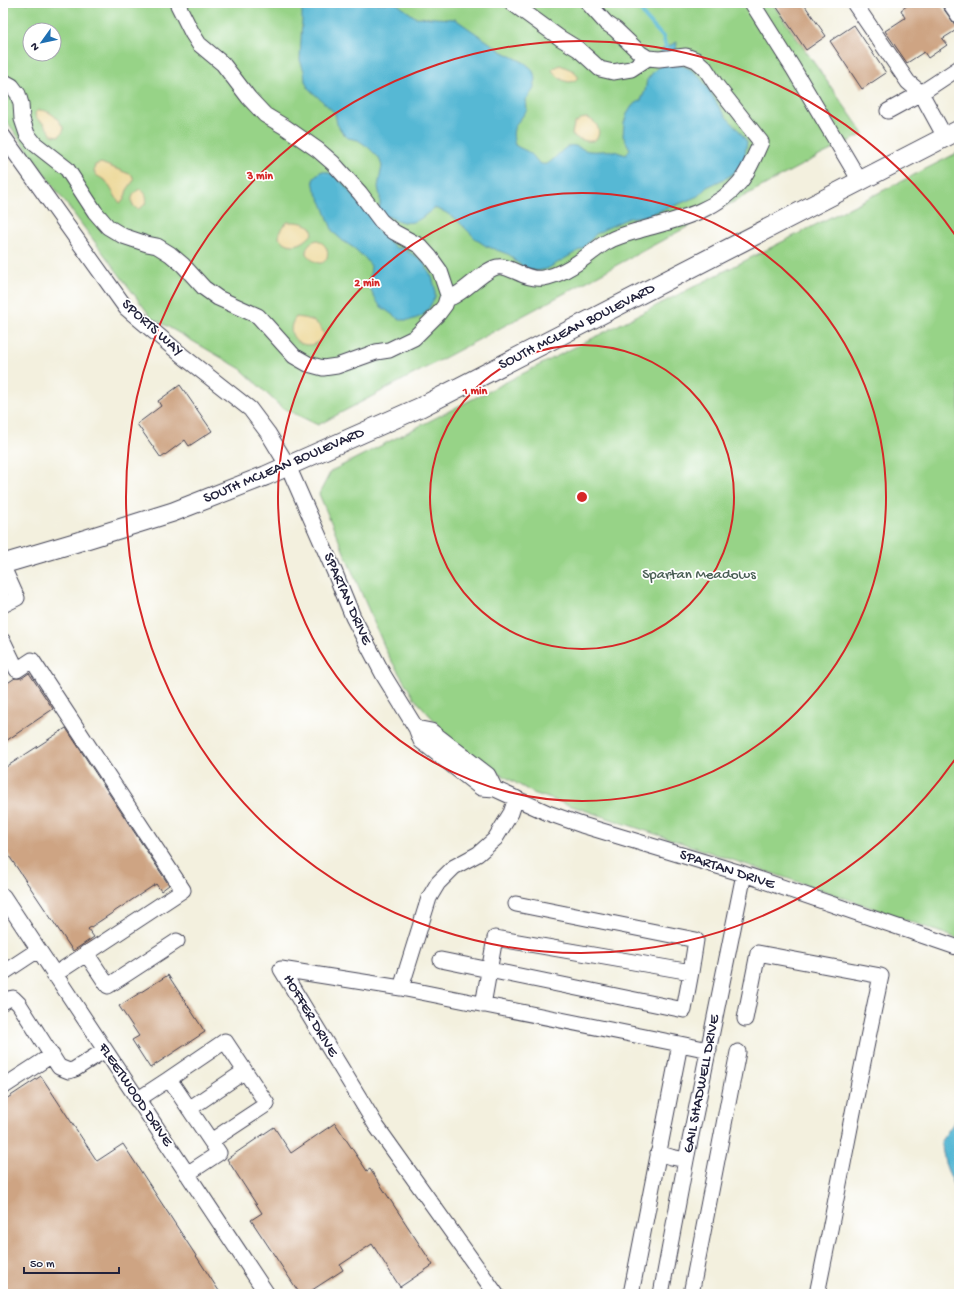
<svg xmlns="http://www.w3.org/2000/svg" width="962" height="1297" font-family="'Gochi Hand',sans-serif">
<style>
.green{fill:#97d387;stroke:#5c7a61;fill-rule:evenodd}
.sand{fill:#eeda9e;stroke:#887e6c}
.water{fill:#56b8d4;stroke:#3c6d88}
.lines{fill:none;stroke-linecap:round;stroke-linejoin:round}
.stream{stroke:#56b8d4;stroke-width:4}
.building{fill:#cea483}
.minor-casing{stroke:#414153;stroke-width:17}
.major-casing{stroke:#414153;stroke-width:21}
.minor{stroke:#fff;stroke-width:15}
.major{stroke:#fff;stroke-width:19}
.ring{fill:none;stroke:#d62828;stroke-width:2}
.labels{text-anchor:middle;dominant-baseline:central;stroke-width:3.5;stroke-linejoin:round;paint-order:stroke}
.street-label{font-size:15px;fill:#22223b;stroke:#fff}
.park-label{font-size:15px;fill:#4b6056;stroke:#fff}
.centre{fill:#d62828;stroke:#fff;stroke-width:2}
.ring-label{font-size:12px;text-anchor:middle;font-weight:bold;fill:#d62828;stroke:#fff;stroke-width:3.5;stroke-linejoin:round;paint-order:stroke}
</style>
<rect width="100%" height="100%" fill="#fff"/>
<filter id="ink" filterUnits="userSpaceOnUse"><feTurbulence type="fractalNoise" baseFrequency=".025" numOctaves="2"/><feDisplacementMap in="SourceGraphic" scale="8" xChannelSelector="R" yChannelSelector="G"/><feConvolveMatrix kernelMatrix="1 2 1 2 8 2 1 2 1" color-interpolation-filters="sRGB"/></filter>
<filter id="wash" filterUnits="userSpaceOnUse"><feTurbulence type="fractalNoise" baseFrequency=".012" numOctaves="4" result="noise"/><feDisplacementMap in="SourceGraphic" scale="16" xChannelSelector="R" yChannelSelector="G"/><feGaussianBlur stdDeviation="0.9" result="paint"/><feColorMatrix in="noise" values="0 0 0 0 0 0 0 0 0 0 0 0 0 0 0 0 0 1.4 0 .05"/><feComposite in="paint" operator="in"/></filter>
<g filter="url(#wash)">
<rect width="100%" height="100%" fill="#f3f0de"/>
<path class="green" d="M3,3H772L864,134L811,160L480,339L318,425L281,407L241,369L151,317L59,194L3,116ZM30,30H54V54H30Z
M959,152V939L822,890L533,793L485,765L452,740L414,698L388,655L319,494L331,471Z"/>
<path class="sand" d="M560,65L574,71L578,77C571,88 557,78 552,70L554,68Z
M38,110C51,110 58,118 64,129L62,133L59,136L52,135L43,123L36,118L35,113Z
M586,118C603,121 604,147 583,140C578,138 574,138 572,134L574,124L581,119Z
M101,163L132,175L134,180L127,190L124,200L120,203L117,199L106,181L96,175L94,171L95,165Z
M140,189C149,194 149,205 138,209C128,205 131,193 140,189Z
M288,222C297,222 303,222 311,227L313,233C303,245 291,250 279,238C280,230 281,226 288,222Z
M318,240C320,242 324,244 325,246C331,253 326,267 316,262C312,261 309,256 306,254C306,246 310,241 318,240Z
M296,317C310,319 318,320 324,334C312,358 279,338 296,317Z"/>
<path class="water" d="M300,3H396L415,17L455,19L503,52L525,63L532,69L536,79L533,90L526,100L527,110C517,125 510,125 515,145C520,149 527,150 531,154C535,157 537,163 542,164C551,167 560,149 569,146C576,144 582,150 589,151C597,152 606,150 614,151C618,152 622,154 626,155L630,149L623,136L624,123L627,114L632,106L641,100L645,91L647,80L654,71L661,65V50L677,42L676,52L670,55L673,65C699,63 711,96 723,113C727,119 734,124 738,129C741,133 744,138 747,142L744,161L737,170L728,177L707,187L698,196L679,204L645,216L629,218L605,229L596,234L583,248L547,269L537,271L525,268L515,261L510,255L486,246L477,240L457,220L445,212L434,208C415,224 411,227 387,216L373,225L396,248H402L422,260L432,277L435,288V297L429,308L422,316L411,320H400L380,306L373,295L369,286L371,266L366,259L354,248L343,241L333,232L322,203L315,190L313,180L316,175L322,171C340,173 355,199 365,212L370,215L380,206V196L378,187L382,166L379,158L368,147L358,140L348,138L342,132L337,124L335,113L308,88L305,81L304,71L300,60L302,20V8Z
M959,1115V1201L945,1163L941,1141Z"/>
<g class="lines">
<path class="stream" d="M637,3L645,17L663,37L667,51"/>
</g>
<g id="blocks">
<path class="building" d="M774,3H803L826,36L806,50Z
M911,3H940L943,8L958,29L942,39L947,45L928,58L924,52L907,63L885,31L905,18L901,10Z
M854,25L886,73L862,89L830,41Z
M180,385L212,431L189,446L185,440L161,458L137,424L161,406L158,401Z
M29,673L53,709L3,743V686L15,678H22Z
M66,728L169,885L161,891L156,884L88,929L94,937L73,951L3,847V769Z
M168,975L205,1032L150,1068L132,1040L139,1036L119,1006Z
M41,1076L97,1161L123,1144L221,1294H3V1101Z
M335,1123L367,1171L370,1169L433,1265L400,1287L372,1244L340,1265L343,1270L306,1294H300L251,1220L262,1213L227,1159L274,1127L291,1153Z"/>
</g>
</g>
<g filter="url(#ink)">
<use href="#blocks" fill-opacity="0" stroke="#414153" stroke-width="1"/>
<g class="lines">
<g class="minor-casing">
<path id="minor" d="M588,3L606,23L615,29L640,53L648,58
M752,3L793,68L860,181
M854,3L908,82L921,93L888,111
M950,3L959,16
M3,81L12,86L18,94L21,104L22,119L27,134L35,144L67,169L95,212L108,227L123,236L147,244L157,246L170,254L183,265L204,288L218,298L258,316L294,356L308,364L323,368L337,366L376,352L389,350L414,338L439,313L445,305L448,295L440,271L430,257L420,246L394,232L381,221L360,193L333,163L318,150L285,127L265,115L249,98L223,64L199,44L192,33L177,3
M3,136L126,308L184,357L250,409L268,433L288,466L335,573L353,617L384,676L416,728L421,741L481,788L495,789L548,813L582,825L744,874L959,948
M945,137L921,93L959,68
M448,295L452,297C466,291 484,270 497,267C509,264 525,281 543,278C561,275 577,264 591,253C597,249 602,244 609,241C618,236 630,233 640,230C675,220 716,212 740,182C749,171 755,155 761,142L716,85L705,68L696,60L686,56L659,59L648,58L631,69L613,72L600,69L578,49L560,38L512,3
M3,567L17,598L3,605
M3,641L17,670L32,660L183,890L54,975
M416,728L431,731L488,775L495,789
M3,896L267,1294
M516,904L696,940L691,972
M86,953L108,986L177,941
M441,960L684,1010L691,972L495,938L483,1005
M3,973L38,950
M401,988L680,1044
M3,1002L8,999L13,998L19,1004L59,1067L69,1071L75,1069L105,1050
M745,1019L758,953L881,976C858,1081 839,1188 817,1294
M169,1079L225,1041L267,1104L211,1141
M3,1087L52,1055
M137,1100L169,1079L219,1153L187,1174
M189,1109L245,1071
M658,1153L671,1157L686,1160
M496,1294L377,1127L281,969L401,988L429,898L438,883L454,867L478,854L495,839L511,813L516,798
M631,1294L680,1044L709,1050
M661,1294L686,1160L744,874
M691,1294L738,1052"/>
</g>
<g class="major-casing">
<path id="major" d="M3,564L74,543L173,512L265,476L421,407L959,130"/>
</g>
<use href="#minor" class="minor"/>
<use href="#major" class="major"/>
</g>
</g>
<g class="ring">
<circle cx="582" cy="497" r="152"/>
<circle cx="582" cy="497" r="304"/>
<path d="M958 755A456 456 0 1 1 958 239"/>
</g>
<g class="labels">
<g class="street-label">
<text transform="translate(577 327) rotate(-27)">SOUTH MCLEAN BOULEVARD</text>
<text transform="translate(152 328) rotate(42)">SPORTS WAY</text>
<text transform="translate(284 466) rotate(-23)">SOUTH MCLEAN BOULEVARD</text>
<text transform="translate(347 599) rotate(66)">SPARTAN DRIVE</text>
<text transform="translate(727 870) rotate(18)">SPARTAN DRIVE</text>
<text transform="translate(310 1016) rotate(59)">HOFFER DRIVE</text>
<text transform="translate(702 1084) rotate(-79)">GAIL SHADWELL DRIVE</text>
<text transform="translate(135 1095) rotate(56)">FLEETWOOD DRIVE</text>
</g>
<g class="park-label">
<text x="699" y="575">Spartan Meadows</text>
</g>
</g>
<circle cx="582" cy="497" r="6" class="centre"/>
<g class="ring-label">
<text x="260" y="179">3 min</text>
<text x="367" y="286">2 min</text>
<text x="475" y="394">1 min</text>
</g>
<rect width="962" height="1297" fill="none" stroke="#fff" stroke-width="16"/>
<g transform="translate(42 42) rotate(237)"><circle r="19" fill="#ffffff" stroke="#a7a7b1"/>
<path d="M0-3L7 15L0 10L-7 15Z" fill="#1f6fb2"/>
<text y="-6" font-size="11" font-weight="bold" text-anchor="middle" fill="#22223b">N</text>
</g>
<path d="M24 1267v6h95v-6" fill="none" stroke="#22223b" stroke-width="2"/>
<text x="30" y="1267" font-size="12" fill="#22223b" stroke="#ffffff" stroke-width="3" paint-order="stroke">50 m</text>
</svg>
